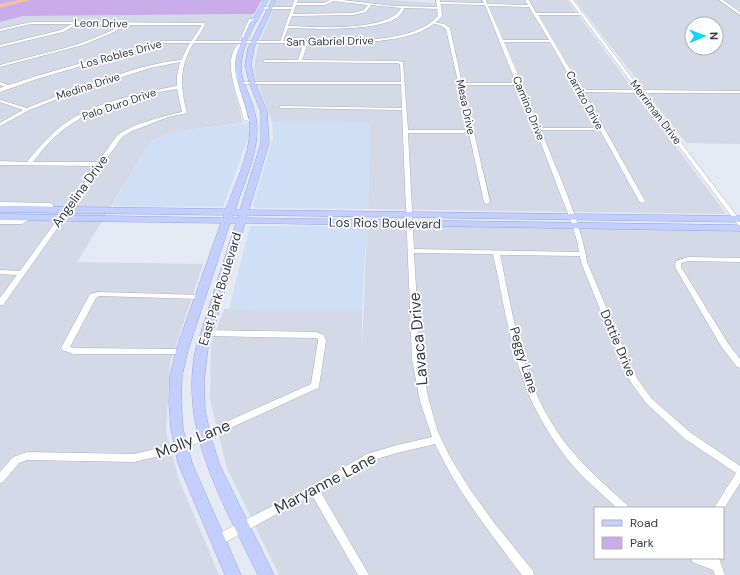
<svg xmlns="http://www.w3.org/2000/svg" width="740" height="575" font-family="'DM Sans',sans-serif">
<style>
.residential{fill:#d3d9e7;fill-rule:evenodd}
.commercial{fill:#cfdff6}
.green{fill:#c9ace9}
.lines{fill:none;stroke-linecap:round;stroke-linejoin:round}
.river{fill:#f2c39f;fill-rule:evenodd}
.minor-casing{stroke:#a8afbf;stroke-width:1}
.tertiary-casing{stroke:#a8afbf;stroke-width:1}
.secondary-casing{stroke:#95a5d8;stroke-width:1}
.minor{fill:#fff;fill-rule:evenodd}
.tertiary{fill:#fff;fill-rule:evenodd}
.secondary{fill:#c3d0ff;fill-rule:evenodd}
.labels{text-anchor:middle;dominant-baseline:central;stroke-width:3.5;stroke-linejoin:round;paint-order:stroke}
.far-street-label{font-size:11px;fill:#353b46;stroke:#fff}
.street-label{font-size:13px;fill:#353b46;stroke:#fff}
.near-street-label{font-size:16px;fill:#353b46;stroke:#fff}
</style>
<rect width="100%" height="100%" fill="#e5e9f3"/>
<path class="residential" d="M277,0H391L435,3V0H567L726,214L368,209L370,125L365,123L272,122L255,76L254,66L258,46Z
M575,0H740V144L686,143ZM692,24H716V48H692Z
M254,14L234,49L231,68L233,84L243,123L177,131L151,141L77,262L203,264L170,363L166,431L178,477L219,575H0V22L23,16Z
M367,226L740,230V575H279L227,468L210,400L211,345L224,309L362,310V349ZM595,508H723V558H595Z"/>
<path class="commercial" d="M272,122L365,123L370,125L368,209L255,208L253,206L273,138Z
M249,123V136L223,207L112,206L151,141L177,131Z
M250,226H367L362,310L229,309Z"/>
<path class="green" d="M0,0H262L254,14L23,16L0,22Z"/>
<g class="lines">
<path class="river" d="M19,0H30L0,8V4Z"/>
<g class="minor-casing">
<path id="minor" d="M294,0H298L297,3H324L330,0H342L393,6L440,7L442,8L440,9L404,8C403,11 401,14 399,16C381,32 312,29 288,28L283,41L280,42L291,9H262L260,8L262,7H292ZM333,1L368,5L364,10L353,13L293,14L296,5H325ZM371,5L401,8C399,11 398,14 395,15C372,31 316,27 288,26L292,16L353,15L366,12Z
M482,0H486L487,4L528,5L525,0H529L536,13H579L569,0H573L641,90L740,91V93H643L740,220V226L738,225L639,93L584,92L645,201L644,202L642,203L639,201L600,130H541C557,172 580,218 587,262L630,364L638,380L652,399L691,433L740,466V483L723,510V508H714L736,473L685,439L646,403L632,384L622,364L581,262L580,256L500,255C510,300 517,349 536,393C546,416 560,438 577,457C592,474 610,489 627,505L629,508H617C601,493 583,478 569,461C551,438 535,412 525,385C509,343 503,298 493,254L414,253L420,359L429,401L438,432L450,457L471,491L495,524L533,571L534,575H522C490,533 458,492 435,444L397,453L373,460L320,491L369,575H358L312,495L222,544L218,545L214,544L213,540L214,536L311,486L367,454L397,445L432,437L420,401L412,359L402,110L281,108L279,107L281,106L402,108L401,84H241L239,83L241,82H401L400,64L397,63L265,62L263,61L265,60H298L304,42L306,41L308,42L302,60L397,61L403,62L408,130H469L446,29L442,26L432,23L434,22L444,24L450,28L462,83H516L485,5L439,4L437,3L439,2L484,3ZM488,6L529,7L549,40H503ZM538,15H581L637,90H582ZM504,42H550L599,128H540ZM463,85H518C532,119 545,154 558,188C566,209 576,230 579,252L414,249L408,133H469L484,202L487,204L490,202Z
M719,0H723L740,12V15Z
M258,18V20L251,21L244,35L249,37V39L241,37L249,19Z
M79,21L81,22L205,23C203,30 197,38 193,44C179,68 180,87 187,113L168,117L132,131L122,137L3,305H0V298L17,275L0,274V270L20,271L96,166L0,165V161L27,162C38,148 50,135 64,124C93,103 142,92 177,86V76L180,62L150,68L73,93L29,110L0,126V123L23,110L0,102V100L27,108L69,91L139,68L165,62L181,60L188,46L202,25H126L114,32L83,45L0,67V65C41,53 85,47 121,25L77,24L63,32L0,47V45L61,30L72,24H31L0,31V29L31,22H76ZM177,89L182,112C167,115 130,125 118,135C112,141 104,155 98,162H33C43,149 54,136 67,127C96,106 143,94 177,89Z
M239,44L246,45L240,46C227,70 244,94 248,119L255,120V121L253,122L244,120C240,100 220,60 239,44Z
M0,82L11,86V87L9,88L0,85Z
M0,202L50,203L52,204L55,210L54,211H50L48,207L0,206Z
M30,215L33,217L32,218L22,224H0V220H21Z
M688,257L740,258V262L688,261L681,263V267L727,342L740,359V368L737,367L721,346L675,267L676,261Z
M99,292L201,295L205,297L201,299L99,296L96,298L70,347L74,348L181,349L184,350L185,352L184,354H74L62,350L61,348L90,294Z
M206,330L316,332L324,335L326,341L319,386L318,388L180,451L134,462L27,460L19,463L3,482L0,483V472L13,457L27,452L134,454L179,443L311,384L318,341V339L315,338L206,336L203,335L202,333L203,331Z
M691,558H719L725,575H715L713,570L692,562Z"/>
</g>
<g class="tertiary-casing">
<path id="tertiary" d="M436,0H440L442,16C424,38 387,40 360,43H159L37,79L0,92V88L33,77L159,41H360C385,38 420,36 438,16Z"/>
</g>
<g class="secondary-casing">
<path id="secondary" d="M264,0H268C256,24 235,52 243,80C249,97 257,112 257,130C257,157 243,184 235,210H240L261,143V112L249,82L245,65L248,48L272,0H276L254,48L251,65L255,82L267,112L269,143L249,210L740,216V222L247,215L246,218L740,225V231L245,223L208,348L204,380L205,410L211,438L220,466L274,575H258C224,504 178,430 196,348C200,334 205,321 209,307C218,279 227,251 236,223H230L188,350L182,376L181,402L183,429L192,463L241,575H225L178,463L171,429L169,402L170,376L176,350L221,223L0,220V214L223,218L224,215L0,212V206L226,209C235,184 249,157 250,130C250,112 242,97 237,80C229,52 251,24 264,0ZM233,215H239L238,218H232Z"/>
</g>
<use href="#minor" class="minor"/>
<use href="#tertiary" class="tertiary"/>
<use href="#secondary" class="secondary"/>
</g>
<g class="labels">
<g class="far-street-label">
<text transform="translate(101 23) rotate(1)">Leon Drive</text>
<text transform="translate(330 41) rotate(-1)">San Gabriel Drive</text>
<text transform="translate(121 54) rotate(-15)">Los Robles Drive</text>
<text transform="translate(88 86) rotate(-18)">Medina Drive</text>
<text transform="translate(585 100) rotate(61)">Carrizo Drive</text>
<text transform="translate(119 104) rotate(-19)">Palo Duro Drive</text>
<text transform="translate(466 107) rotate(78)">Mesa Drive</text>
<text transform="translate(529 108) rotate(68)">Camino Drive</text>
<text transform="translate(656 112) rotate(53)">Merriman Drive</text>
</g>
<g class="street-label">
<text transform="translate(80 191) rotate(-54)">Angelina Drive</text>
<text transform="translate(385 223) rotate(1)">Los Rios Boulevard</text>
<text transform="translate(220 289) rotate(-73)">East Park Boulevard</text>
<text transform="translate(618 343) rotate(67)">Dottie Drive</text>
<text transform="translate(524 360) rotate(73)">Peggy Lane</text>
</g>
<g class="near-street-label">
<text transform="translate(418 339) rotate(-95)">Lavaca Drive</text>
<text transform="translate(193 439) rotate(-22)">Molly Lane</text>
<text transform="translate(325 483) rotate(-28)">Maryanne Lane</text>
</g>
</g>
<rect x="594" y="507" width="130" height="52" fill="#ffffff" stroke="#aeb1b5"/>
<rect x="602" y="520" width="20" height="6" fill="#c3d0ff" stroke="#aeb1b5"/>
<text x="630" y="527" font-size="12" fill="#353b46">Road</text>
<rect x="602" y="537" width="20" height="12" fill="#c9ace9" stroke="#aeb1b5"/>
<text x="630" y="547" font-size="12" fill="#353b46">Park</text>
<g transform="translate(704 36) rotate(89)"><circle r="19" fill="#ffffff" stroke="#aeb1b5"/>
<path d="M0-3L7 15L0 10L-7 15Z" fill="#10d6ff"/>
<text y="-6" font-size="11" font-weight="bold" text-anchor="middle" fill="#353b46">N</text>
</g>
</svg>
